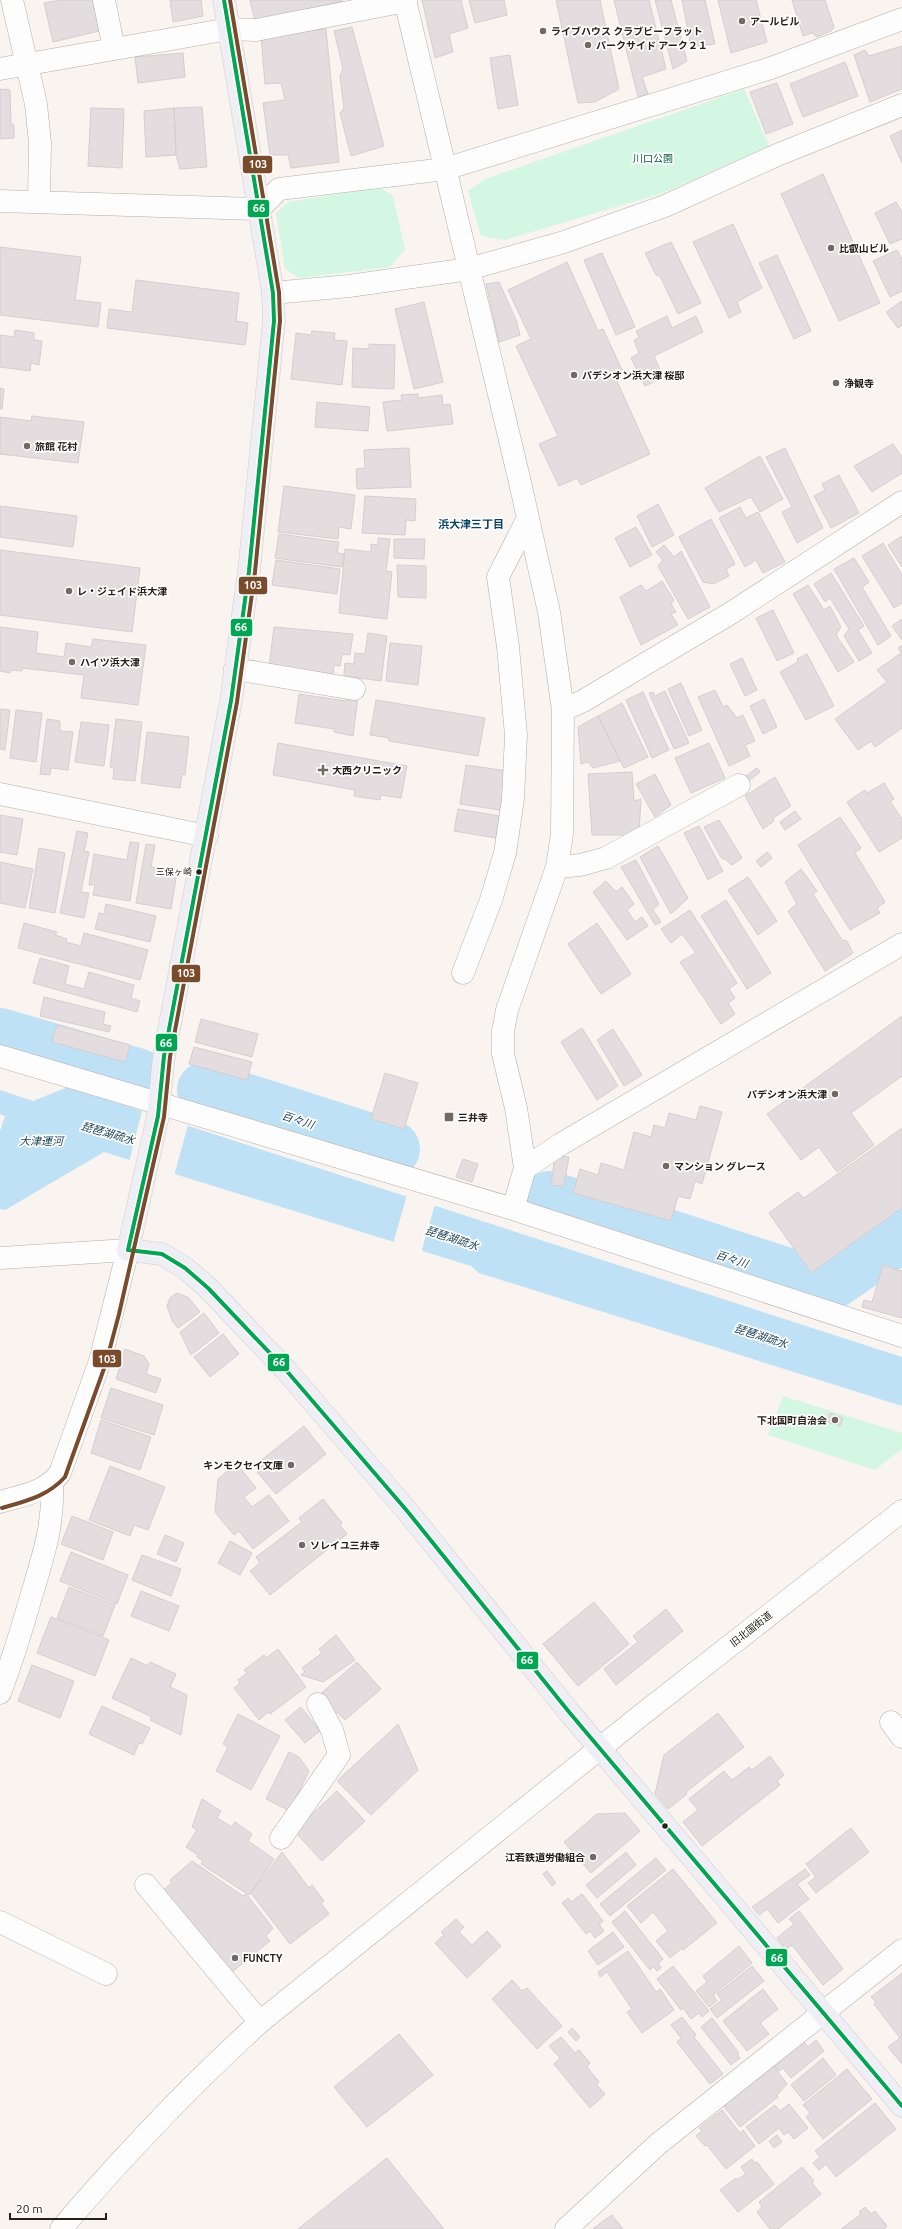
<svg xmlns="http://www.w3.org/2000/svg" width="902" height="2229" font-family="Ubuntu,'Noto Sans JP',sans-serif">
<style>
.green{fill:#d3f7e2}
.water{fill:#bee1f5}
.pier{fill:#f9f4ef}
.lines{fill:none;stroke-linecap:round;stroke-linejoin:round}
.river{stroke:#bee1f5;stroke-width:58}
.building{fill:#e4dde0;stroke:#d4ced0}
.minor-casing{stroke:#b4aea8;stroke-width:23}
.major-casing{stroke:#d1cecb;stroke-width:23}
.minor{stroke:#fefdfd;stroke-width:22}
.major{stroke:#efeef4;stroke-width:22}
.bus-1-casing{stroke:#fff;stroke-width:7}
.bus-2-casing{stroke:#fff;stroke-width:7}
.bus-1{stroke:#00a651;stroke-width:4}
.bus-2{stroke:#7a4b2a;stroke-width:4}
.poi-dot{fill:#706a63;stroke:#fff;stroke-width:1.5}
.bus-dot{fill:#272018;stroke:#fff;stroke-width:1.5}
.labels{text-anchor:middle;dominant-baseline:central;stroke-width:3.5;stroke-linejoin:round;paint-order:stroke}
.bus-label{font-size:9px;fill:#272018;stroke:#fff;text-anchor:end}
.poi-label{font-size:10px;font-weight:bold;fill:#272018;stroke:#fff;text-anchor:start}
.park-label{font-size:10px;fill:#085c3f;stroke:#fff}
.street-label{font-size:10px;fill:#272018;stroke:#fff}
.neighbourhood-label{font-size:11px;font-weight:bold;fill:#034363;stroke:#fff}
.water-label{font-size:11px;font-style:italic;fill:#133d52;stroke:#fff}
.line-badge{stroke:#fff;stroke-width:1.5}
.badge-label{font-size:11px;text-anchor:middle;font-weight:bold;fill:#fff}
</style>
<rect width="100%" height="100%" fill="#f9f4ef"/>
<path class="green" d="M744,89L769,146L663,193L505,240L481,236L468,191L485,179Z
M379,187L393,196L405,250L390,267L299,278L285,269L276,213L289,202Z
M783,1396L902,1433V1449L875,1470L768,1435Z"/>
<path class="water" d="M68,1087L902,1357V1406L479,1273L471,1266L104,1152L5,1210L0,1209V1131L5,1116L0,1114V1090L33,1101Z"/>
<path class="pier" d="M142,1111L188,1125L174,1176L129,1162Z
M407,1195L435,1204L421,1253L393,1244Z"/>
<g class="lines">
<path class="river" d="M0,1037L137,1077
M206,1090L391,1149
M550,1200L821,1288L902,1232"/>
</g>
<path class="building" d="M60,0H93L99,31L53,42L44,3Z
M170,0H201L203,16L173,22Z
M250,0H342L343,1L255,21Z
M422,0H461L468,28L449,34L453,52L435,58Z
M469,0H504L507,15L475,23Z
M556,0H600L619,89L595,102L578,103Z
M614,0H649L666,69L642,77L648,94L638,97Z
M655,0H671L687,61L673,69Z
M682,0H705L715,44L691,47Z
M718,0H756L767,42L731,53Z
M792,0H825L834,27L831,31L817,37L812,33L803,36Z
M352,27L384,146L351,156L340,113L344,108L340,76L343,68L334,31Z
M326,29L339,162L291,168L288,155H270L263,103L285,100L281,83L265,84L261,36Z
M902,46V89L870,102L854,55L865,50L869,56Z
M183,53L185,77L138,83L135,57Z
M510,55L518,105L498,109L490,58Z
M845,62L858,96L803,117L790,84Z
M777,83L793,124L766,134L750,92Z
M0,89L10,90L11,124L14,125V138L0,139Z
M202,107L207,167L180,169L176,155L174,108Z
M91,108L124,109L122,168L88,166Z
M174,108L176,155L146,157L144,111Z
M902,130V163L890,136Z
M823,174L880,303L839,321L781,194Z
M896,202L902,212V239L890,244L875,213Z
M733,224L762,288L737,302L741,312L729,318L693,242Z
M671,242L701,303L678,314L660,276L656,275L645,253Z
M0,247L81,257L75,300L101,303L98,327L0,315Z
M897,250L902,259V291L890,297L873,261Z
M602,253L635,327L616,335L584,260Z
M777,255L811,331L794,339L759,263Z
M567,262L598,331L603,329L623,372L615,377L650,454L581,485L577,478L559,486L539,444L558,436L516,346L531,339L508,290Z
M136,280L239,293L236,321L248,323L245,345L107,328L109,309L132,312Z
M499,282L516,320L520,335L499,342L486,284Z
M902,301V325L898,328L886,312Z
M424,302L443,382L414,389L395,309Z
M667,316L672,328L696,316L703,332L654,356L663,377L645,386L631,358L639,353L634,340L639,338L636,331Z
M15,330L34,333V340L42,341L39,365L31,363L30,371L0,367V335L14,337Z
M312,331L335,333L334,340L347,341L342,385L291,379L296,333L311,335Z
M369,344L395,345L394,389L352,387L353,348L369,349Z
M0,388L4,389L2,409H0Z
M418,394V398L442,395L443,405L450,404L453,424L387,431L383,402L402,400L401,395Z
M317,402L370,407L368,431L315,427Z
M32,416L84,422L78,463L0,454V417L31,421Z
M893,444L902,457V473L872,492L854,466Z
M409,448L411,487L357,489L356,469L365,468L364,450Z
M785,448L823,528L797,543L782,512L792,507L766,457Z
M760,456L783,499L760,512L751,497L719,512L705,488Z
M839,475L859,513L831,528L814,496L825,490L822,484Z
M284,486L355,495L351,529L339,527L338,539L278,532Z
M365,496L416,499L415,521L406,520L405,535L362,533Z
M658,504L674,535L652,547L637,516Z
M0,506L77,516L73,547L0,537Z
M740,507L746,518L758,512L785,562L763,573L756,560L745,567L719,518Z
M711,519L735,564L726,569L729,576L713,584L703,582L679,537Z
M636,527L652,555L630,567L615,538Z
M279,534L339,542L337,553L344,554L342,567L275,558Z
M902,536V567L888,545Z
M378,538L390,539L386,571L392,572L387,619L339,613L345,549L371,552V544L378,545Z
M394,539H425L424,559L394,558Z
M883,543L902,575V603L894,608L862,556Z
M664,545L674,557L681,551L710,607L688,619L658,566L663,560L656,552Z
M0,550L140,568L132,632L0,615Z
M854,558L869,582L862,587L891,636L878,645L834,569Z
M276,560L340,569L337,594L272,585Z
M397,565L426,566V598L398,597Z
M831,573L864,626L858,630L872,653L859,661L844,636L849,629L830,598L825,602L814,584Z
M662,581L674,600L671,604L676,612L671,614L678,625L641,645L620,597L641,585L646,591Z
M808,585L824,610L830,606L841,627L836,635L854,662L838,672L793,594Z
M773,610L794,653L777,661L756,618Z
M902,619V640L892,626Z
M0,627L38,632L36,653L64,657L66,643L91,647L93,639L146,645L138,705L81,698L84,675L22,668V671L11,670L10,673L0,671Z
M274,627L353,634L350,655L342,654L340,666L334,665L333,675L269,667Z
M368,633L387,636L381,681L344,676L345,663L354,664L355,653L365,654Z
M390,643L422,646L418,685L386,681Z
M902,645V728L875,747L871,741L858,750L835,719L887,682L877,670L901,653L898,648Z
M807,654L834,706L806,720L780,672L798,662L797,659Z
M742,658L757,690L745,696L730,664Z
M681,683L702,730L689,736L668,689Z
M715,690L723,707L727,705L737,718L743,715L755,741L745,745L750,756L729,766L698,697Z
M665,691L689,743L674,749L649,693L653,692L655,696Z
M643,692L669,750L652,758L626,700Z
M299,694L346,701V696L358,697L353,736L334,732V729L295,723Z
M764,699L777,727L763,734L750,706Z
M376,700L485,718L478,756L389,741V738L370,735Z
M622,703L648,757L624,768L598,716Z
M0,709L10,710L5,750L0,749Z
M16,710L42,713L36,762L10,758Z
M598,716L620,761L593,768L588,762L581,764L578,727Z
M47,719L60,721V731L73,732L68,770L51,768L50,775L40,774Z
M116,719L142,722L135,781L113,779L114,768L110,767Z
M81,722L109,725L104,766L75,762Z
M147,732L189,737L185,775L182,774L180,788L141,783Z
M278,743L407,766L401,798L381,795L380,800L354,796L355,790L273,775Z
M709,743L725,778L691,793L675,758Z
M466,765L507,771L500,810L460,804Z
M757,768L760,772L746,783L743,778Z
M632,772L634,801L641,799L639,832L626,843L622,835H592L588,774Z
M655,774L671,805L655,817L636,784Z
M775,777L791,806L773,818L774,821L763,829L745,796Z
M884,783L894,799L890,801L902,819V838L879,852L847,802L865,790L867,793Z
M458,809L506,817L502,839L454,831Z
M795,811L801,819L785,830L780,822Z
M0,815L23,819L17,855L0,852Z
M840,817L861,848L855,853L885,902L877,908L880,913L850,930L798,845Z
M719,820L742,858L732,865L725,859H722L704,827Z
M699,826L723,871L708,880L684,833Z
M77,831L88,833L84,851L89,852L81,892L89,893L84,918L60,913Z
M130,842L139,843L130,901L93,895L95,885H89L94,854L127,860Z
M146,844L155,845L151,867L177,872L171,909L136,903Z
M658,846L688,898L671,914L640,857Z
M39,848L65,853L55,913L29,908Z
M767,852L772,858L761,867L756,861Z
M636,860L659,904L653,910L661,922L655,925L621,867Z
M0,862L33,869L25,908L0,903Z
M801,869L817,891L813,894L842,940L847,941L853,953L825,971L788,911L797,904L785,882Z
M748,877L777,921L758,935L728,890Z
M606,881L616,892L622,887L634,904L627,910L635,922L642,917L648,926L627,940L593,892Z
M726,900L771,973L747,989L701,916Z
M106,904L156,916L150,942L95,929L99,913L104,914Z
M690,910L737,983L729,989L735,998L728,1003L735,1014L721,1024L680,962L696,953L682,934L671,943L661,929Z
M24,923L57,932L55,935L67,939L66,942L81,946L84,933L148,950L140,980L18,948Z
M597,923L631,974L601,994L568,944Z
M40,958L69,966L65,984L84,989L89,972L134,985L131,998L140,1001L137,1012L33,983Z
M44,997L105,1012L103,1024L111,1026L109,1032L40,1016Z
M902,1016V1076L851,1113L874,1145L837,1172L819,1147L801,1160L767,1114Z
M201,1019L258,1034L252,1057L195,1042Z
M57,1025L130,1045L125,1062L52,1042Z
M582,1028L618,1086L597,1100L561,1042Z
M613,1029L642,1075L624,1086L597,1040Z
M194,1047L252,1062L247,1080L189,1064Z
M385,1073L418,1083L404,1129L371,1119Z
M700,1106L722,1112L702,1184L695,1181L690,1199L678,1196L671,1221L573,1193L580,1169L598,1175L601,1163L624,1170L634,1132L651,1137L654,1125L665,1128L669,1113L696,1120Z
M902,1128V1208L811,1273L769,1213L798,1192L804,1198Z
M555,1155L569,1157L564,1186L551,1185Z
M463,1159L478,1164L472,1182L456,1177Z
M883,1265L902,1271V1318L862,1307L864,1300L872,1302Z
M177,1293L189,1298L200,1312L178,1328L173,1322L167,1306L170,1298Z
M204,1313L219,1333L191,1355L180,1332Z
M223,1334L239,1354L210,1377L194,1357Z
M125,1349L144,1356L149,1364L146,1374L161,1379L156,1393L116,1379Z
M111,1388L163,1405L154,1435L101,1418Z
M830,1413L843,1418L840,1426L827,1422Z
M101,1420L151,1437L140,1470L91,1453Z
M304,1426L326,1454L276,1494L257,1472L262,1468L258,1463Z
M237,1464L256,1488L244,1497L252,1507L269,1495L289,1521L253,1549L239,1531L234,1535L215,1512L218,1479Z
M110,1466L165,1487L148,1530L134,1525L130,1536L89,1520Z
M323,1499L342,1523L340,1525L347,1534L270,1595L250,1571L260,1563L256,1557L302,1522L299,1518Z
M72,1516L113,1532L103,1560L61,1544Z
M165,1535L184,1543L176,1562L157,1554Z
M230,1541L252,1553L240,1575L218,1563Z
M71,1552L128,1575L117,1604L60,1581Z
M142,1555L181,1569L171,1596L132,1580Z
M69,1587L115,1605L103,1636L57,1618Z
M141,1591L179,1606L169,1631L131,1616Z
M594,1602L629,1644L578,1686L543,1644Z
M666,1609L683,1631L616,1685L604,1669L638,1642L633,1636Z
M51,1617L109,1640L95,1676L37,1653Z
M336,1635L355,1660L323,1682L301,1675L305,1672L302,1668L322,1653L319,1649Z
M278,1649L306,1687L270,1714L268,1712L259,1720L234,1688L240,1683L238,1680L247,1673L244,1670L264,1655L266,1658Z
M131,1658L148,1666L150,1662L176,1674L170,1687L187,1695L181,1735L150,1720L152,1717L112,1698Z
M357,1662L381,1689L345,1720L337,1712L335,1714L318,1696Z
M32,1665L74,1681L60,1718L18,1701Z
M102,1706L150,1728L142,1744L139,1743L134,1755L89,1734Z
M301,1707L320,1731L305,1743L285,1720Z
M718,1713L744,1747L686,1792L687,1794L668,1809L655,1794L664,1755Z
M238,1714L280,1736L251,1790L216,1771L228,1747L223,1744Z
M398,1724L418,1770L371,1815L337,1781Z
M289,1752L299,1757L309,1771L290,1811L266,1799Z
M770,1756L784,1775L777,1781L780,1785L702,1846L683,1822L698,1810L689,1799L724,1771L732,1780L749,1767L752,1770Z
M337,1791L365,1821L322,1861L294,1831Z
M202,1799L221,1811L217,1818L232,1827L235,1822L252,1834L248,1841L274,1859L249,1895L201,1864L203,1861L197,1857L198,1855L186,1847L197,1830L192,1827Z
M625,1813L640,1831L591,1873L564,1842L597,1814Z
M851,1828L869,1852L816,1893L808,1883L816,1877L806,1864Z
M282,1852L309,1888L312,1885L324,1901L321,1903L329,1914L290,1944L251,1893Z
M626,1852L636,1865L597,1898L586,1885Z
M656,1858L666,1870L610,1916L600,1904Z
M192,1861L243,1896L246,1894L273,1928L266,1936L270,1941L231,1973L162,1891L172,1883L170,1880Z
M673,1869L717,1923L683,1950L682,1948L670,1958L656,1941L668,1931L653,1912L641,1923L627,1906Z
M805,1869L810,1875L797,1884L809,1899L778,1923L767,1909L759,1915L752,1907Z
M547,1871L556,1883L552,1886L543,1874Z
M582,1894L603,1921L599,1924L604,1931L595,1938L590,1931L586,1934L562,1903L568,1898L571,1902Z
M625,1911L663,1959L658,1963L661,1968L657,1971L653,1967L650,1970L612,1922Z
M799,1911L843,1969L823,1985L792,1945L786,1950L777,1938L794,1924L789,1919Z
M456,1919L464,1927L459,1932L472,1945L487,1931L501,1946L467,1978L435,1943L444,1935L441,1932Z
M613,1932L624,1947L598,1965L588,1951Z
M739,1946L752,1963L713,1995L717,2001L709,2007L696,1991L707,1982L703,1976Z
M628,1951L656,1992L660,1989L674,2010L642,2033L627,2012L632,2009L607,1972L600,1977L598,1972Z
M673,1966L709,2011L702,2017L699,2013L691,2019L683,2008L681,2010L657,1979Z
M752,1966L764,1981L717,2018L710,2009L722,2000L717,1994Z
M902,1973V2064L888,2047L900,2038L874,2004L876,2002L871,1997Z
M512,1980L522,1991L527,1988L562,2026L537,2049L492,1999Z
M763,1989L778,2009L760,2023L769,2034L747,2051L723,2021Z
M682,2017L696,2035L694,2037L723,2074L710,2084L677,2042L681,2038L671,2025Z
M712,2018L739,2053L737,2054L740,2058L731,2065L701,2027Z
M572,2028L580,2037L576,2041L568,2032Z
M399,2034L433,2075L367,2127L334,2087Z
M561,2037L575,2053L579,2050L590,2063L587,2067L599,2082L596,2084L605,2094L590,2108L554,2064L560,2058L549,2046Z
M802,2039L808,2047L816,2040L824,2051L791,2078L783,2068L779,2071L772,2063Z
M823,2058L836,2075L804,2101L791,2085Z
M773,2065L787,2084L777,2095L778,2097L740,2127L722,2104Z
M847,2069L872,2099L823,2139L806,2117L810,2113L803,2105Z
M875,2103L896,2129L836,2177L826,2164L819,2170L813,2163L820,2157L815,2151Z
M789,2104L808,2128L794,2139L788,2132L784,2135L779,2128L759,2144L746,2127L775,2105L780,2111Z
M722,2110L740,2133L743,2130L755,2146L726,2169L707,2145L705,2146L696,2136L702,2131L699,2128Z
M777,2135L782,2142L774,2148L769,2141Z
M387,2158L444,2229H298Z
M752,2159L755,2163L757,2162L774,2184L738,2212L720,2190L736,2178L737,2180L746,2174L741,2167Z
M802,2167L814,2181L812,2183L821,2194L778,2229H770L757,2212L762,2207L759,2202Z
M865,2207L871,2214L875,2211L887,2226L884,2229H841L861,2214L859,2212Z
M612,2215L623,2229H593L603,2221Z"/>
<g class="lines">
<g class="minor-casing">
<path id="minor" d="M12,0L36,104L40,143L39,202
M104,0L114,49
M405,0L519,478L549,612L563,710L562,834L557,867L507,1010L503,1032V1054L516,1108L525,1168L513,1209
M0,69L229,29L256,30L406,1
M0,201L259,209L279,189L445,169L771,68L902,19
M273,293L349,286L469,269L564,242L665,206L777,155L902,105
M235,669L354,689
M563,710L583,701L731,613L902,502
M0,794L207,836
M557,867L580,865L606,858L739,785
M463,973L491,900L505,853L513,799L516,735L508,647L498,577L528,518
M0,1056L513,1209L902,1336
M525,1168L561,1144L902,944
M0,1258L128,1250L100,1361L60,1473C45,1493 23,1495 0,1502
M0,1693C12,1661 22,1629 31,1597C43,1556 54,1526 52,1483
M891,1722L902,1737
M281,1838L339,1755L332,1730L318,1704
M146,1885L260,2022
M0,1922L106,1974
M61,2229C123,2156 189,2087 260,2022L640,1716L902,1511
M566,2229L658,2144L902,1950"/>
</g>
<g class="major-casing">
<path id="major" d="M224,0L273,293L274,321L249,571L231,701L164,1056L158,1116L128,1250L162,1254L185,1268L208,1288L285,1369L408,1512L569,1712L902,2106"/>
</g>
<use href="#minor" class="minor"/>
<use href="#major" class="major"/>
<g class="bus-1-casing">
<path id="bus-1" d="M128,1250L158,1116L164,1056L231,701L249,571L274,321L273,293L224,0
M128,1250L162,1254L185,1268L208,1288L285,1369L408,1512L569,1712L902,2106"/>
</g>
<g class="bus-2-casing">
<path id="bus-2" d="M2,1508C26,1501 48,1496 65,1477L106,1363L119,1314L164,1117L170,1057L237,702L255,572L280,321L279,292L230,0"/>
</g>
<use href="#bus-1" class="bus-1"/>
<use href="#bus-2" class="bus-2"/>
</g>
<g class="poi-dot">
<circle cx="742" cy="21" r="4"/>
<circle cx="543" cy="31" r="4"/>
<circle cx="588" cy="45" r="4"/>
<circle cx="831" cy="248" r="4"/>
<circle cx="574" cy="375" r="4"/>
<circle cx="836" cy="383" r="4"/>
<circle cx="27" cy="446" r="4"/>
<circle cx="69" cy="591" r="4"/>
<circle cx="72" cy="662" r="4"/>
<path d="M321 764h4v4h4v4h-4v4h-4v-4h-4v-4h4z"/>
<circle cx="835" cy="1094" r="4"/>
<rect x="444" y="1112" width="10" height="10" rx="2"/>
<circle cx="666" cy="1166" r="4"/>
<circle cx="835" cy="1420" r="4"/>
<circle cx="291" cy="1465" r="4"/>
<circle cx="302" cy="1545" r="4"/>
<circle cx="593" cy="1857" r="4"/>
<circle cx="235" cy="1958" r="4"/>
</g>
<g class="bus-dot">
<circle cx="199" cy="872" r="3.5"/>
<circle cx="665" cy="1826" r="3.5"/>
</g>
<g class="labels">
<g class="bus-label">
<text x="192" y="872">三保ヶ崎</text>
</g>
<g class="poi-label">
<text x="750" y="21">アールビル</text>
<text x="551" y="31">ライブハウス クラブビーフラット</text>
<text x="596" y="45">パークサイド アーク２１</text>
<text x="839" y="248">比叡山ビル</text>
<text x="582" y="375">パデシオン浜大津 桜邸</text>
<text x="844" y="383">浄観寺</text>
<text x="35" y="446">旅館 花村</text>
<text x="77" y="591">レ・ジェイド浜大津</text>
<text x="80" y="662">ハイツ浜大津</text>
<text x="332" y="770">大西クリニック</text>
<text x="827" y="1094" text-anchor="end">パデシオン浜大津</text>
<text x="458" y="1117">三井寺</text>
<text x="674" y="1166">マンション グレース</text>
<text x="827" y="1420" text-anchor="end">下北国町自治会</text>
<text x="283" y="1465" text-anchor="end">キンモクセイ文庫</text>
<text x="310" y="1545">ソレイユ三井寺</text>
<text x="585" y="1857" text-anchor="end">江若鉄道労働組合</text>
<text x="243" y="1958">FUNCTY</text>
</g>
<g class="park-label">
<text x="653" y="158">川口公園</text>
</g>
<g class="street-label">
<text transform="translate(751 1629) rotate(-38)">旧北国街道</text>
</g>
<g class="neighbourhood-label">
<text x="471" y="524">浜大津三丁目</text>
</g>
<g class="water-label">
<text transform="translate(298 1120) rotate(18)">百々川</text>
<text transform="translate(108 1133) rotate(16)">琵琶湖疏水</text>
<text x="41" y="1141">大津運河</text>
<text transform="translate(452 1238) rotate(18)">琵琶湖疏水</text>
<text transform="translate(732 1259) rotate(18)">百々川</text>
<text transform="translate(761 1336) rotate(18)">琵琶湖疏水</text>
</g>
</g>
<g class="line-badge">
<rect x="242" y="155" width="31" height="19" rx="4" fill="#7a4b2a"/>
<rect x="247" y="199" width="23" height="19" rx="4" fill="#00a651"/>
<rect x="238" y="576" width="30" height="19" rx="4" fill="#7a4b2a"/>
<rect x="230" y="618" width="23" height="19" rx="4" fill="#00a651"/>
<rect x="171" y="964" width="30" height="19" rx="4" fill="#7a4b2a"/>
<rect x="155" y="1033" width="23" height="19" rx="4" fill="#00a651"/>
<rect x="92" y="1349" width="30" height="19" rx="4" fill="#7a4b2a"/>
<rect x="267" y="1353" width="23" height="19" rx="4" fill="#00a651"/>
<rect x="516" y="1651" width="23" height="19" rx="4" fill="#00a651"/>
<rect x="765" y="1948" width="23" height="19" rx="4" fill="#00a651"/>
</g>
<g class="badge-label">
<text x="258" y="168">103</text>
<text x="259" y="212">66</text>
<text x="253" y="589">103</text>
<text x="241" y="631">66</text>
<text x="186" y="977">103</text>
<text x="166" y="1047">66</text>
<text x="107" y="1363">103</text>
<text x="279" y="1366">66</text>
<text x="527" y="1664">66</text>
<text x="777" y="1962">66</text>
</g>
<path d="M10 2213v6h96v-6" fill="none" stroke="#272018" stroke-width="2"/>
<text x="16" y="2213" font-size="12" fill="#272018" stroke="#ffffff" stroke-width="3" paint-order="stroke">20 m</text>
</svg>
